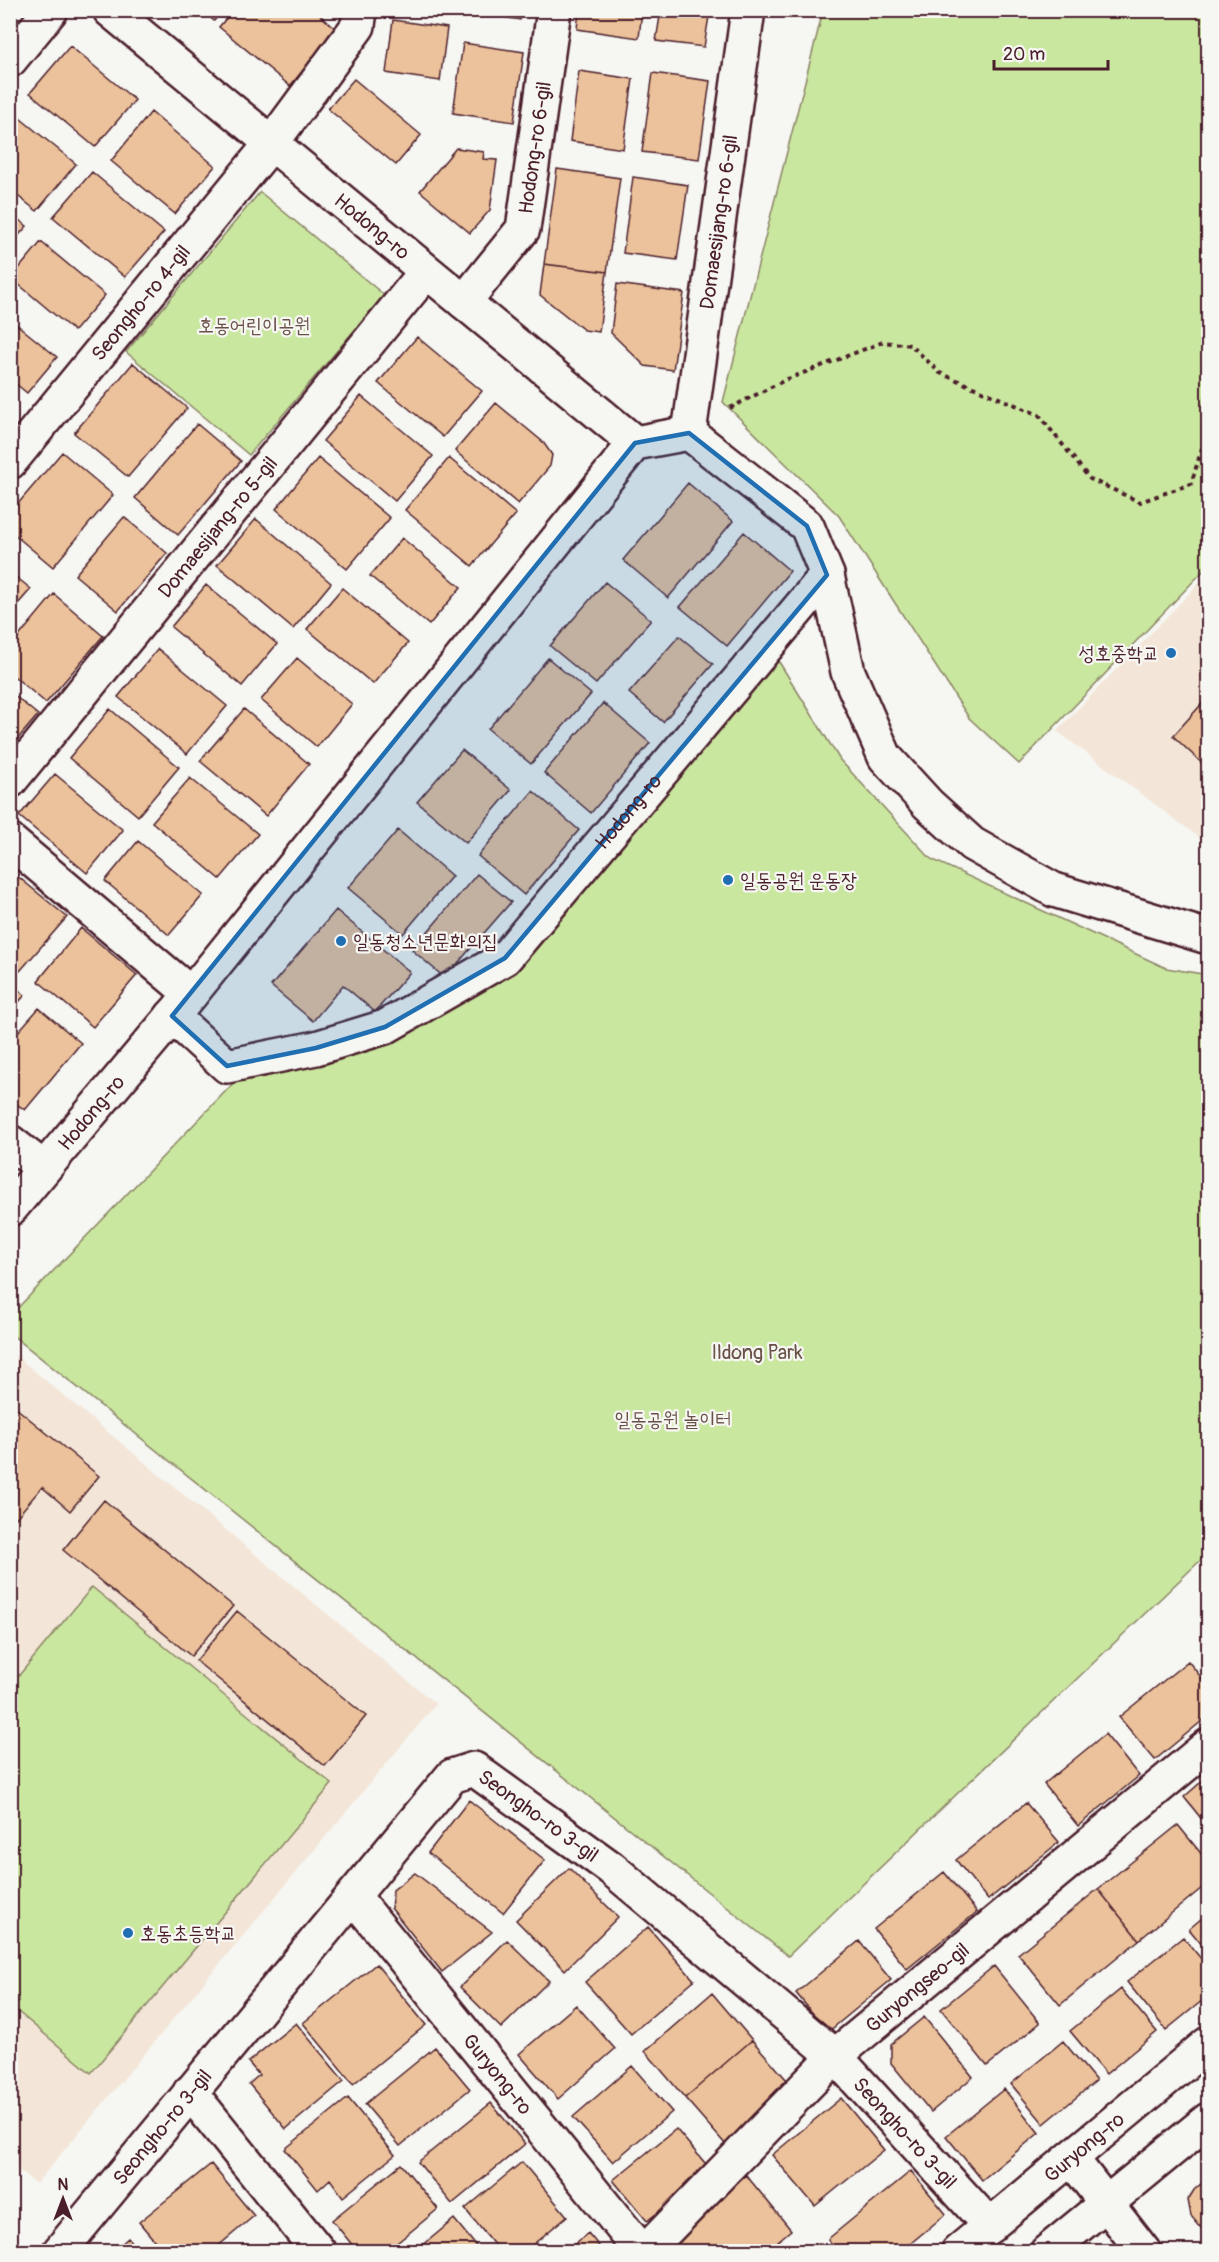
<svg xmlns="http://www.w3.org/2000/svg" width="1219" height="2262" font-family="Pangolin,'Poor Story',sans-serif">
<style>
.built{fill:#f3e6d8}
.green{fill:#cae79f;stroke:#8a8365;stroke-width:1.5}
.building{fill:#ebc29b;stroke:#4a1f2b;stroke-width:1.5}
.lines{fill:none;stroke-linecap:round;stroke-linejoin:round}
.minor-casing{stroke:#4a1f2b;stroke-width:38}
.path{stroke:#4a1f2b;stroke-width:4;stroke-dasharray:4.5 4.5;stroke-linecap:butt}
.minor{stroke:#f6f6f2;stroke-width:33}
.marked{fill:#1f6fb2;fill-opacity:0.2;stroke:#1f6fb2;stroke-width:4.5;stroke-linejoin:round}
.poi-dot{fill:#1f6fb2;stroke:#f6f6f2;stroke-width:2}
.labels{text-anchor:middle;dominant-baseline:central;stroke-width:4.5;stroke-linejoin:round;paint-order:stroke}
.street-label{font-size:20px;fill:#4a1f2b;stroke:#f6f6f2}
.park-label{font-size:20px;fill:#6a5148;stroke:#f6f6f2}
.poi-label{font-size:20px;fill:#4a1f2b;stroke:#f6f6f2;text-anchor:start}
</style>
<rect width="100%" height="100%" fill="#f6f6f2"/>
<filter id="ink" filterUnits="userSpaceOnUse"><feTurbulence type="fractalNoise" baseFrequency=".0167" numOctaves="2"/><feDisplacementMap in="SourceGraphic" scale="12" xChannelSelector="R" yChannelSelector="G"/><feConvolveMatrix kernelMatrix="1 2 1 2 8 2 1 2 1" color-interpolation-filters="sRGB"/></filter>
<g filter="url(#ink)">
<path class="built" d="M1208,574V844L1057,731Z
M10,1351L436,1704L36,2184L10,2163Z"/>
<path class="green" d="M823,11H1208V566L1019,764L969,718L839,516L723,402Z
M260,192L384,295L249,455L126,352Z
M771,649L840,760L931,859L1166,968L1208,975V1553L788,1956L11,1334L10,1316L246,1070L326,1061L519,968Z
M92,1587L332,1784L91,2073L11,2006V1685Z"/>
<path class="building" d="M202,10H223L214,21Z
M233,10H314L337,30L290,86L219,27Z
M460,10H521L520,20Z
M579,10H642L639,38L577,29Z
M661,10H710L704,47L656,41Z
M393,20L447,28L440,81L386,73Z
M463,43L524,52L514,122L453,113Z
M70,46L135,100L95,147L30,93Z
M579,71L633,79L623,149L570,141Z
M653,73L710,81L699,159L642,152Z
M354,79L421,135L396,165L328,109Z
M10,110L76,164L37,211L10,190Z
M151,112L215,166L175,214L111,161Z
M456,148L484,152L483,159L497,160L490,210L470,233L420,191Z
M557,169L620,178L607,272L544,264Z
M92,172L164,232L125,277L53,217Z
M633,177L688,185L677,260L623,253Z
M10,213L27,226L10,245Z
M41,242L105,295L74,331L11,278Z
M544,264L607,272L599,332L584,330L540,295Z
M617,284L684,293L673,370L645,366L611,333Z
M10,319L57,357L27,393L10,379Z
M417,337L482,391L443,437L378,383Z
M133,363L187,408L128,477L74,433Z
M361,396L433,456L395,501L323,441Z
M496,403L543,442L552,455L550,466L518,504L455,451Z
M197,424L241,461L178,535L135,498Z
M62,452L113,495L53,567L10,531V513Z
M318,458L390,518L347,569L276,509Z
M449,458L516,514L472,566L405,510Z
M688,483L733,521L668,598L623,560Z
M124,517L167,553L118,611L75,575Z
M256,519L331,583L293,629L217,565Z
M744,532L790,571L727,646L680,607Z
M402,538L461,587L429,625L370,576Z
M10,572L31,589L10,613Z
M605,582L651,620L596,684L550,646Z
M206,585L277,644L242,686L171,627Z
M342,588L408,643L373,684L307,629Z
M54,594L103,636L46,703L10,673V647Z
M679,636L713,664L663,722L629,693Z
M158,649L227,706L187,754L118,697Z
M297,658L352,704L317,747L261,700Z
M548,658L591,694L531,764L488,729Z
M10,692L38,715L10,748Z
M1208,697V769L1173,736Z
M603,703L650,743L591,813L544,773Z
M110,709L179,767L138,816L69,758Z
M244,709L309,764L266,816L200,761Z
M462,750L511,790L466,843L417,802Z
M55,774L123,830L87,873L19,816Z
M190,778L258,834L220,879L152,822Z
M533,791L579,830L524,895L478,856Z
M398,830L452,876L403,934L348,888Z
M138,841L203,895L169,935L105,881Z
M10,870L67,917L20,971L10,963Z
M477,874L511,902L445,978L412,950Z
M336,910L410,972L375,1012L343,985L313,1021L271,986Z
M81,928L137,975L93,1027L38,981Z
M10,983L25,995L10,1012Z
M39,1008L81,1043L25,1110L10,1099V1041Z
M10,1403L99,1476L70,1511L42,1487L10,1525Z
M104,1500L233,1606L191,1656L63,1550Z
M237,1611L366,1716L325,1766L196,1661Z
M1188,1661L1208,1686V1716L1155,1760L1119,1717Z
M1105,1734L1139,1776L1078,1826L1044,1784Z
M1208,1776V1827L1184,1797Z
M469,1800L545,1860L503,1913L428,1853Z
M1026,1803L1059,1842L988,1900L956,1860Z
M1178,1825L1208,1862V1883L1139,1940L1098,1889Z
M569,1868L618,1917L565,1970L516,1920Z
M944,1872L977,1912L907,1969L874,1929Z
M415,1873L492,1932L442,1972L391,1908L393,1890Z
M1098,1889L1139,1940L1060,2005L1018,1954Z
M1208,1913V1952L1189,1929Z
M648,1927L694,1980L631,2034L585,1982Z
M1183,1937L1208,1967V1996L1166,2030L1127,1982Z
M507,1940L549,1981L501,2028L460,1987Z
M859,1941L891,1980L828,2032L796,1993Z
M376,1964L426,2025L353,2084L303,2023Z
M994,1966L1040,2023L987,2066L941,2009Z
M1121,1989L1157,2032L1106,2074L1070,2031Z
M712,1993L752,2040L685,2098L645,2051Z
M576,2005L615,2049L558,2099L519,2054Z
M924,2017L973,2077L931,2112L891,2063V2044Z
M296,2023L344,2081L286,2129L249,2084L259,2075L248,2062Z
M752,2040L793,2087L726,2145L685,2098Z
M1063,2041L1096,2081L1044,2124L1011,2084Z
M435,2047L470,2089L400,2146L365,2104Z
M632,2066L672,2112L613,2162L573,2117Z
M1004,2089L1039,2133L982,2180L946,2136Z
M348,2098L395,2155L343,2197L330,2179L318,2190L285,2149Z
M841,2098L884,2150L815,2206L772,2155Z
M491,2103L525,2144L452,2204L418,2162Z
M676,2129L711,2170L647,2221L613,2180Z
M522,2162L567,2216L524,2252H500L465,2209Z
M211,2164L254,2216L211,2252H164L139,2222Z
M401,2164L438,2209L386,2252H358L332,2220Z
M911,2171L946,2214L900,2252H838L828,2239Z
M746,2175L791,2230L765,2252H679L668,2238Z
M1208,2178V2236L1191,2216L1188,2200L1194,2190Z
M454,2219L481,2252H415Z
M588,2233L604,2252H565Z
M128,2238L139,2252H112Z"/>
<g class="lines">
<g class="minor-casing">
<g id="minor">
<path id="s1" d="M110,10L635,443"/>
<path d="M10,60L51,10"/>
<path id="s2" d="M464,302L523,229L554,10"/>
<path id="s3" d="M689,433L748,10"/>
<path id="s4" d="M10,462L271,144L358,26L360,10"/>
<path id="s5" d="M10,781L426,272"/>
<path d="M10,841L191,994"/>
<path id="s6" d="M172,1016L227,1066L316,1048L385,1027L505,958L827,575"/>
<path d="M10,1142L43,1168"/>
<path id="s7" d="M10,1209L191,994L635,443L689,433L807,526L827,575L848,672L885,757L928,804L972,844L1054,890L1208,937"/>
<path id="s8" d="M354,1897L642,2252"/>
<path d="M190,2092L319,2252"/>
<path d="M1071,2158L1144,2252"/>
<path id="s9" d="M59,2252L452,1776L474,1769L611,1868L835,2056L990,2226"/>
<path id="s10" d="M645,2252L835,2056L1208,1746"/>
<path id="s11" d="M958,2252L1208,2044"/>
<path d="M1047,2252L1208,2120"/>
</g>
</g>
<path class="path" d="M730,408L785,380L883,342L911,345L940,373L1039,415L1090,479L1140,502L1191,484L1203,445L1205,399L1208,395"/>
<use href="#minor" class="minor"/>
</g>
</g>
<path class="marked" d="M689,433L807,526L827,575L505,958L385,1027L316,1048L227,1066L172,1016L635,443Z"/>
<g class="poi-dot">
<circle cx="1171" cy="653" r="6"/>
<circle cx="728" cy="880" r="6"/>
<circle cx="341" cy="941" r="6"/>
<circle cx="128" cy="1933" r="6"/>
</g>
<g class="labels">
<g class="street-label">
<text stroke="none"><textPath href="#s2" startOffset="176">Hodong-ro 6-gil</textPath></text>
<text stroke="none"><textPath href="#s3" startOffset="213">Domaesijang-ro 6-gil</textPath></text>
<text stroke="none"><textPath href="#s1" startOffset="340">Hodong-ro</textPath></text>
<text stroke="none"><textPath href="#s4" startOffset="206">Seongho-ro 4-gil</textPath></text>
<text stroke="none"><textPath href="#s5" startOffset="328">Domaesijang-ro 5-gil</textPath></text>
<text stroke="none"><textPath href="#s6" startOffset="567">Hodong-ro</textPath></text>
<text stroke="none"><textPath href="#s7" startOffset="126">Hodong-ro</textPath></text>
<text stroke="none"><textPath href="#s9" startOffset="720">Seongho-ro 3-gil</textPath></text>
<text stroke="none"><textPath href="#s10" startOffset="380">Guryongseo-gil</textPath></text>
<text stroke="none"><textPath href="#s8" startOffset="228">Guryong-ro</textPath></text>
<text stroke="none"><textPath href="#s9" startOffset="162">Seongho-ro 3-gil</textPath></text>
<text stroke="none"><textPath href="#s9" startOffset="1206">Seongho-ro 3-gil</textPath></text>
<text stroke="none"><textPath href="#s11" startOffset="164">Guryong-ro</textPath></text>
</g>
<g class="park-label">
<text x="254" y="325">호동어린이공원</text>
<text x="757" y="1352">Ildong Park</text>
<text x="673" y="1419">일동공원 놀이터</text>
</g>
<g class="poi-label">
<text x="1159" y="653" text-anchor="end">성호중학교</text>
<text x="740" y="880">일동공원 운동장</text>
<text x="353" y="941">일동청소년문화의집</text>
<text x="140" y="1933">호동초등학교</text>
</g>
</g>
<rect width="1219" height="2262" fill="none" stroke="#f6f6f2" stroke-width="36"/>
<rect x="18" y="18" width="1183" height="2226" fill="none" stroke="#4a1f2b" stroke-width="2" filter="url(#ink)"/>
<g transform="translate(63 2199)" stroke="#f6f6f2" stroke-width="4.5" paint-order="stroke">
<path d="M0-4.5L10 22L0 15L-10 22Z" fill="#4a1f2b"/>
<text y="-9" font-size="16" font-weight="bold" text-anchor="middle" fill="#4a1f2b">N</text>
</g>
<path d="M994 60v9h114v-9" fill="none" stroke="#4a1f2b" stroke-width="3"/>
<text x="1003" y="60" font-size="18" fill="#4a1f2b" stroke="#f6f6f2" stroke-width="4.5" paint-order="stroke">20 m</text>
</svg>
